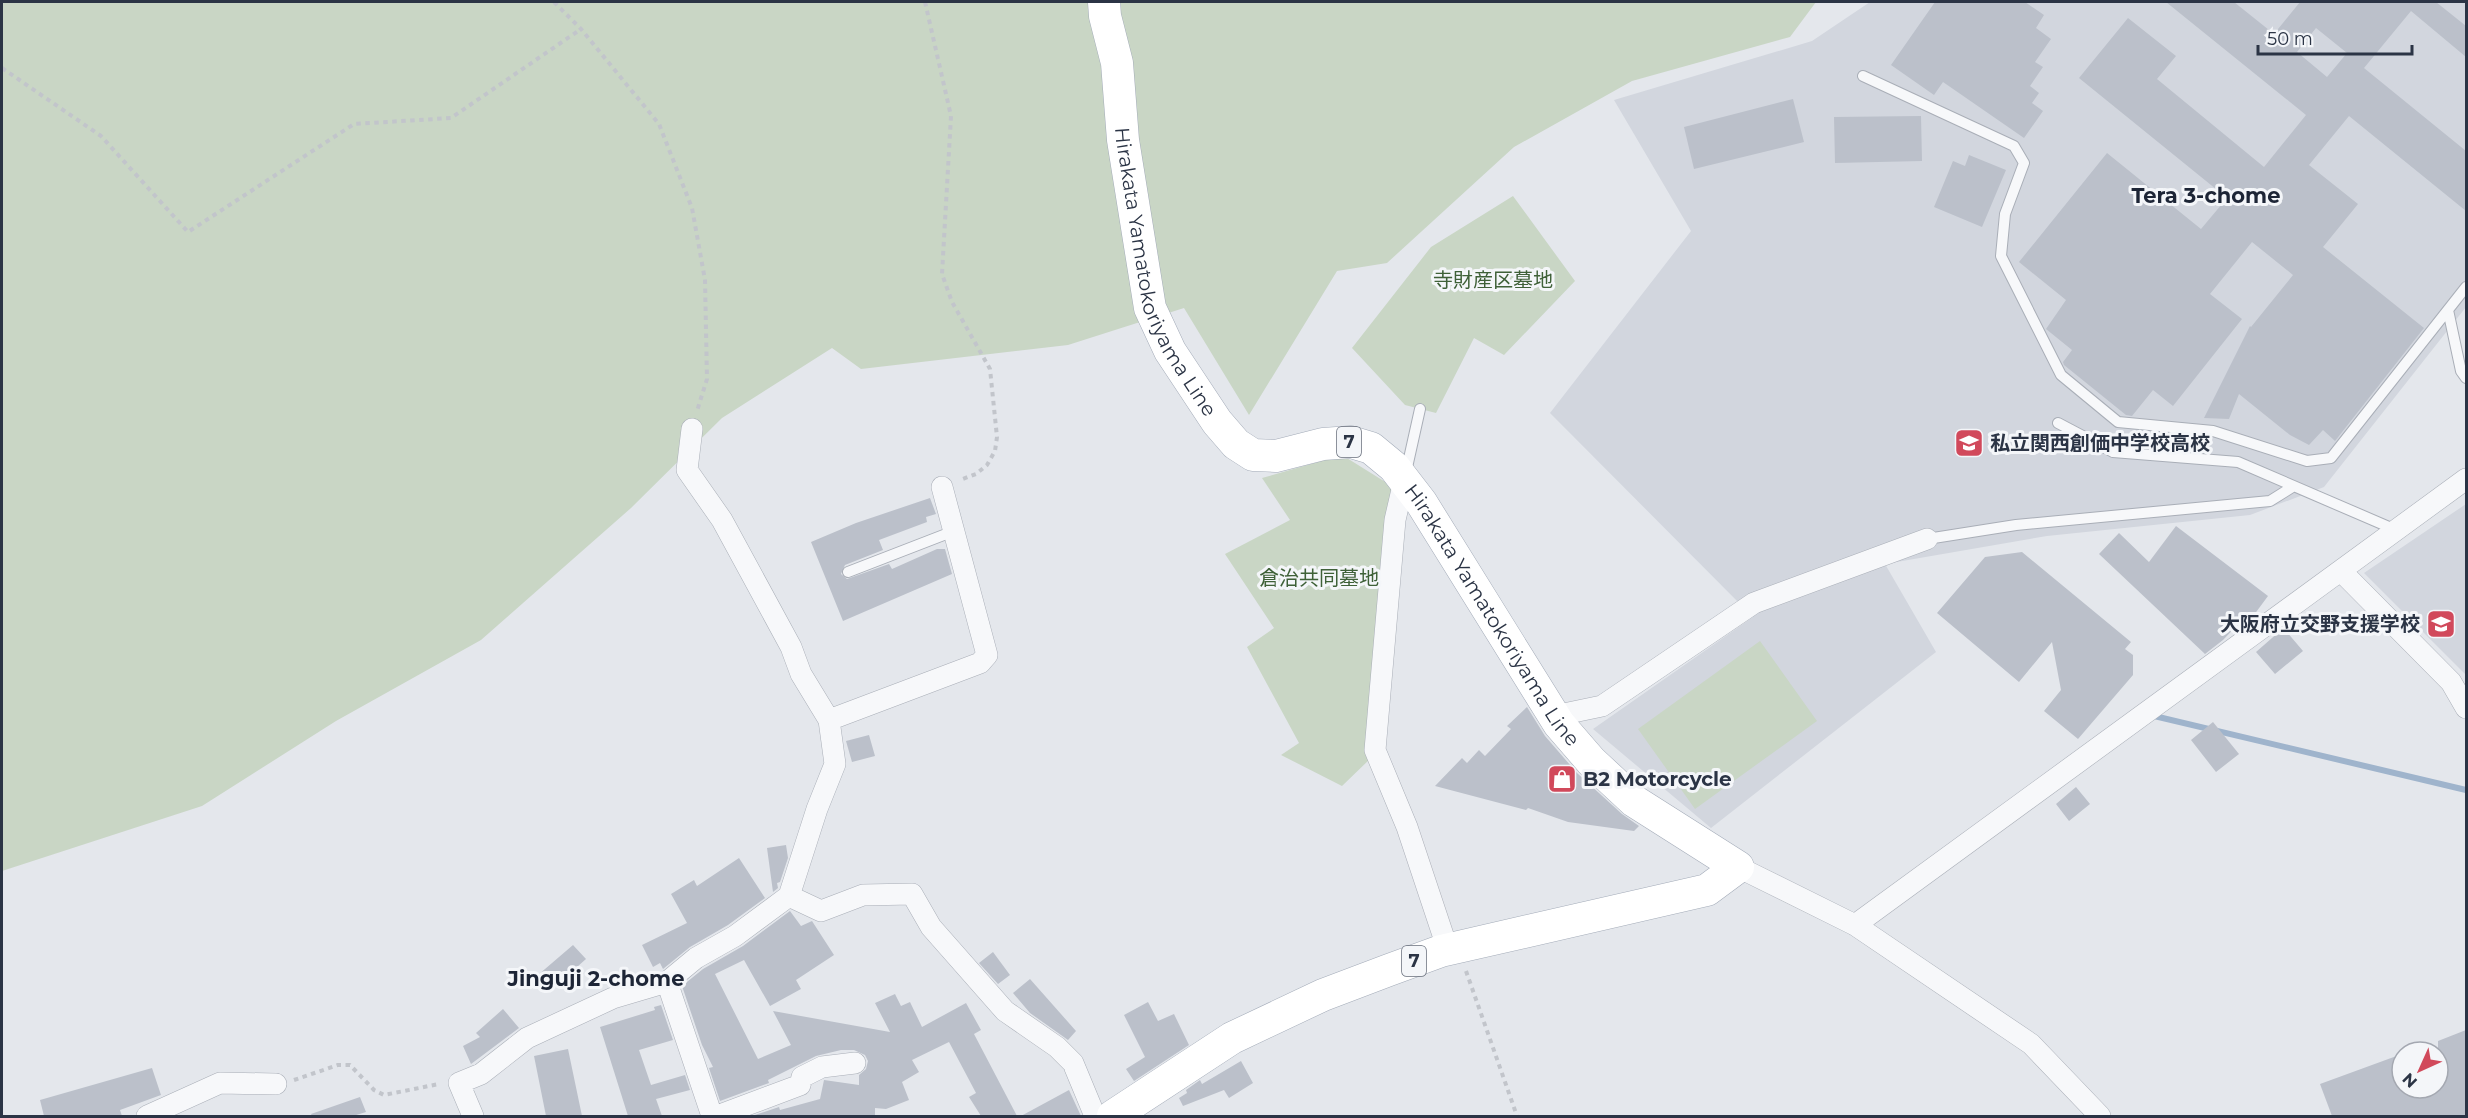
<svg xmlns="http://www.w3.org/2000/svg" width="2468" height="1118" font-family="Montserrat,'Noto Sans JP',sans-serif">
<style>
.built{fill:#d2d6de}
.green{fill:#c9d6c5}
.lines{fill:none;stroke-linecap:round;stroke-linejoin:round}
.stream{stroke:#9fb4cc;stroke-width:6}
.building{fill:#bbc0ca;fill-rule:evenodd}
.service-casing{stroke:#a9aeb7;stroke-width:12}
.minor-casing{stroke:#a9aeb7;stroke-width:22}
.primary-casing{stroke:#a3abb8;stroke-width:33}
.path{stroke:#c2c5cb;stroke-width:4;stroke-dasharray:4.5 4.5;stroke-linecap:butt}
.service{stroke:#f7f8fa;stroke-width:10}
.minor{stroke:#f7f8fa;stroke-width:21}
.primary{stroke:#fff;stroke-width:32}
.labels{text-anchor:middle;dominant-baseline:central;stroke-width:6;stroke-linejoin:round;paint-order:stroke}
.shield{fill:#f4f6f9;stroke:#676e7b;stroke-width:1.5}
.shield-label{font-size:18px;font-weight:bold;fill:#2b3445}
.street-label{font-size:20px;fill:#2b3445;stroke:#f4f6f9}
.park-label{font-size:20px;fill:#3f6138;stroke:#f4f6f9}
.poi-label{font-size:20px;font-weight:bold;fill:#2b3445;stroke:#f4f6f9;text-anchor:start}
.neighbourhood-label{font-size:21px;font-weight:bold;fill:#1d2536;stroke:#f4f6f9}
</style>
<rect width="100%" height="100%" fill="#e4e7ec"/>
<path class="built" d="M1870,2H2466V307L2324,487L2250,515L2047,536L1885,564L1936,652L1711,828L1593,729L1753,617L1550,413L1691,231L1614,100L1812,41Z
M2466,504V675L2364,573Z"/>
<path class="green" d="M2,2H1816L1790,37L1632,81L1514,147L1387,263L1337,271L1249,415L1184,308L1068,345L861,369L832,348L722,418L631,508L481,640L336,721L202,806L2,871Z
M1513,196L1575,281L1504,355L1474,338L1436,413L1405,405L1352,348L1431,247Z
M1342,455L1395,488L1365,742L1371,758L1342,786L1281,755L1299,743L1247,647L1274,628L1225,554L1290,520L1262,478Z
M1760,641L1817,721L1695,809L1638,729Z"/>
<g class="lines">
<path class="stream" d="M2150,715L2466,790"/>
</g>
<path class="building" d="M1935,2H2025L2044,15L2036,28L2051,39L2035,62L2043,67L2030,86L2039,93L2032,103L2043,111L2024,138L1943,82L1934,95L1891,65Z
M2166,2H2234L2274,34L2300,2H2436L2466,26V57L2411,11L2364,68L2466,151V211L2349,116L2309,165L2358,204L2323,247L2424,328L2335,441L2323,430L2309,445L2290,435L2239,394L2229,419L2204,418L2250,326L2251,327L2293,275L2252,242L2210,294L2242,319L2173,406L2153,390L2132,416L2126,415L2064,365L2063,362L2072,350L2046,329L2066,300L2019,262L2107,153L2201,229L2227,198L2079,78L2128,18L2176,56L2157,79L2264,167L2306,115ZM2316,28L2347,53L2327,77L2297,52Z
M1793,99L1804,142L1694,169L1684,127Z
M1921,116L1922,161L1835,163L1834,117Z
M1969,155L2006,170L1982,227L1934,207L1953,161L1965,166Z
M930,498L936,514L926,517L927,522L879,540L883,550L845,565L841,574L847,579L889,564L892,569L937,549H945L952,574L843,621L811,542L856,523Z
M2176,526L2268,596L2251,619L2246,616L2223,640L2205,654L2099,554L2119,533L2149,562Z
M2022,552L2131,642L2125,649L2133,655V675L2078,739L2044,711L2061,690L2052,642L2019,682L1937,613L1985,557Z
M2280,631H2286L2303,651L2275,674L2256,652Z
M1527,707L1545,736L1577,773L1622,814L1639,826L1634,831L1568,822L1528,808L1526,810L1435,786L1462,758L1467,763L1479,750L1485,756L1511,729L1507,726Z
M2213,722L2239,754L2216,772L2191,740Z
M869,735L875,756L852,762L846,741Z
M2076,787L2090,804L2069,821L2056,804Z
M786,845L788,858L780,882L777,883L778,888L773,892L767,848Z
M739,858L765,898L728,925L690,947L663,969L660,963L653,967L642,945L687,923L671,894L694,880L697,886Z
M790,911L801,926L812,921L834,955L796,980L801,989L770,1006L744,960L715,974L758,1059L791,1045L773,1011L890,1032L875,1003L895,994L901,1006L910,1002L922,1027L966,1003L981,1030L974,1034L1017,1116H981L969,1097L976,1093L949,1042L912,1060L919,1072L902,1082L909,1100L886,1109L875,1108V1116H752L779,1107L780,1110L820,1099L824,1080L859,1085V1075L866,1069L868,1061L865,1055L854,1050H841L816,1056L768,1080L769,1083L720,1101L709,1068L713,1067L702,1045L682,986L703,969L743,946Z
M573,945L586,959L551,990L538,975Z
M993,952L1010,975L998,984L979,963Z
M1030,979L1076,1031L1068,1040L1030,1013L1013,993Z
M1148,1002L1158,1021L1174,1014L1189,1045L1134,1081L1126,1069L1145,1057L1124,1015Z
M661,1005L673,1040L639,1050L651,1085L685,1075L690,1090L656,1099L662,1116H628L600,1027L655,1010L654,1007Z
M503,1009L519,1028L471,1064L463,1046L480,1037L476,1033Z
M2466,1030V1116H2332L2320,1084L2402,1054V1088H2438V1041Z
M568,1049L582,1116H546L534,1056Z
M1241,1061L1253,1083L1229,1098L1224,1090L1183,1106L1179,1098L1187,1093L1186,1090L1200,1080L1202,1084Z
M152,1068L161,1095L120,1110L122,1116H44L40,1100Z
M1069,1090L1081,1116H1021Z
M360,1097L366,1112L353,1116H312L311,1114Z"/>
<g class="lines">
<g class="service-casing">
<path id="service" d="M1863,76L2014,146L2024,163L2005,214L2001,256L2061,375L2118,422L2213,431L2307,461L2331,458L2466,287
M2448,310L2461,371L2466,378
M2058,423L2113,452L2238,462L2396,530
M1406,472L1420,409
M1927,539L2016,525L2270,501L2294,486
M848,572L954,531"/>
</g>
<g class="minor-casing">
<path id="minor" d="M1404,481L1395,520L1375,750L1407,827L1448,950
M2341,571L2451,682L2466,708
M1554,716L1602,706L1754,603L1927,539
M829,720L980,663L987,655L942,487
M1738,867L1855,925L2031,1044L2100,1116
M789,896L821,911L863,895L912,894L931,927L1005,1011L1057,1047L1073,1063L1095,1116
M1855,925L2466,479
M667,982L712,1116
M147,1116L220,1083L276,1084
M473,1116L459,1083L481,1074L527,1038L613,998L667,982L696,958L735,936L789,896L817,809L835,764L829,720L801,674L791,647L722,520L687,470L692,429
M717,1116L800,1085L802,1077L822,1067L855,1063"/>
</g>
<g class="primary-casing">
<g id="primary">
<path id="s1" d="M1104,2L1105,16L1117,63L1123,140L1150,308L1170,351L1217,422L1236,444L1253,455L1276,456L1323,444L1351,442L1371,448L1394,467L1421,502L1559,724L1591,761L1634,801L1738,867L1707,890L1441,951L1389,970L1323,995L1232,1038L1113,1116"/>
</g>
</g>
<path class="path" d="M554,2L581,29L659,124L692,208L705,280L707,379L697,411
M925,2L951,116L942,274L952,302L990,369L997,437L995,451L987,465L976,474L960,480
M2,68L101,136L188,232L354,124L451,118L581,29
M1466,971L1517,1116
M294,1080L338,1065H350L374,1090L384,1095L439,1084"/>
<use href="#service" class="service"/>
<use href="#minor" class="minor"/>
<use href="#primary" class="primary"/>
</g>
<defs>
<g id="school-square" transform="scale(1.5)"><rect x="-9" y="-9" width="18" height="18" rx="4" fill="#d1495b" stroke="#f4f6f9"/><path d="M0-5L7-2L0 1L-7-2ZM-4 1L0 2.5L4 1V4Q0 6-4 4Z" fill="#fff"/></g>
<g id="shop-square" transform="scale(1.5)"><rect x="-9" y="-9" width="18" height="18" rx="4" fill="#d1495b" stroke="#f4f6f9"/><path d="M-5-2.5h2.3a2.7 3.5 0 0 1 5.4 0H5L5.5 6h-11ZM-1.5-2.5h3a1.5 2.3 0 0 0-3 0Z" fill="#fff"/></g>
</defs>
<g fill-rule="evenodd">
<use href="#school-square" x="1969" y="443"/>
<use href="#school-square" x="2441" y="624"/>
<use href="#shop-square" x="1562" y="779"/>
</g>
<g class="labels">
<g class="shield">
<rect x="1337" y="427" width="24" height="30" rx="4.5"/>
<rect x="1402" y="946" width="24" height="30" rx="4.5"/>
</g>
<g class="shield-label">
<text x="1349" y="442">7</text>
<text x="1414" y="961">7</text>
</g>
<g class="street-label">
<text stroke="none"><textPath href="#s1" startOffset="280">Hirakata Yamatokoriyama Line</textPath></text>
<text stroke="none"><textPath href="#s1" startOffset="820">Hirakata Yamatokoriyama Line</textPath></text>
</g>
<g class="park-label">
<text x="1493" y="280">寺財産区墓地</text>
<text x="1319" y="578">倉治共同墓地</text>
</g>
<g class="poi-label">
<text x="1990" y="443">私立関西創価中学校高校</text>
<text x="2420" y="624" text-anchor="end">大阪府立交野支援学校</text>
<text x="1583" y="779">B2 Motorcycle</text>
</g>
<g class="neighbourhood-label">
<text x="2206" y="195">Tera 3-chome</text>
<text x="596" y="978">Jinguji 2-chome</text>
</g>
</g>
<rect width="2468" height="1118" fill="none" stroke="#2b3445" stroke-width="6"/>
<g transform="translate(2420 1070) rotate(225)"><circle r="28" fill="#f4f6f9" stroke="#a4a8b1" stroke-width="1.5"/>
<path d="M0-4.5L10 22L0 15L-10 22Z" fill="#d1495b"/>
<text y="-9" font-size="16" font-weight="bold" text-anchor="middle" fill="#2b3445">N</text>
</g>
<path d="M2258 45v9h154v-9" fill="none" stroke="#2b3445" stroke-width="3"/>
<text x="2267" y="45" font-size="18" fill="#2b3445" stroke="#f4f6f9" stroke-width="4.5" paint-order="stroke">50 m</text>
</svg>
